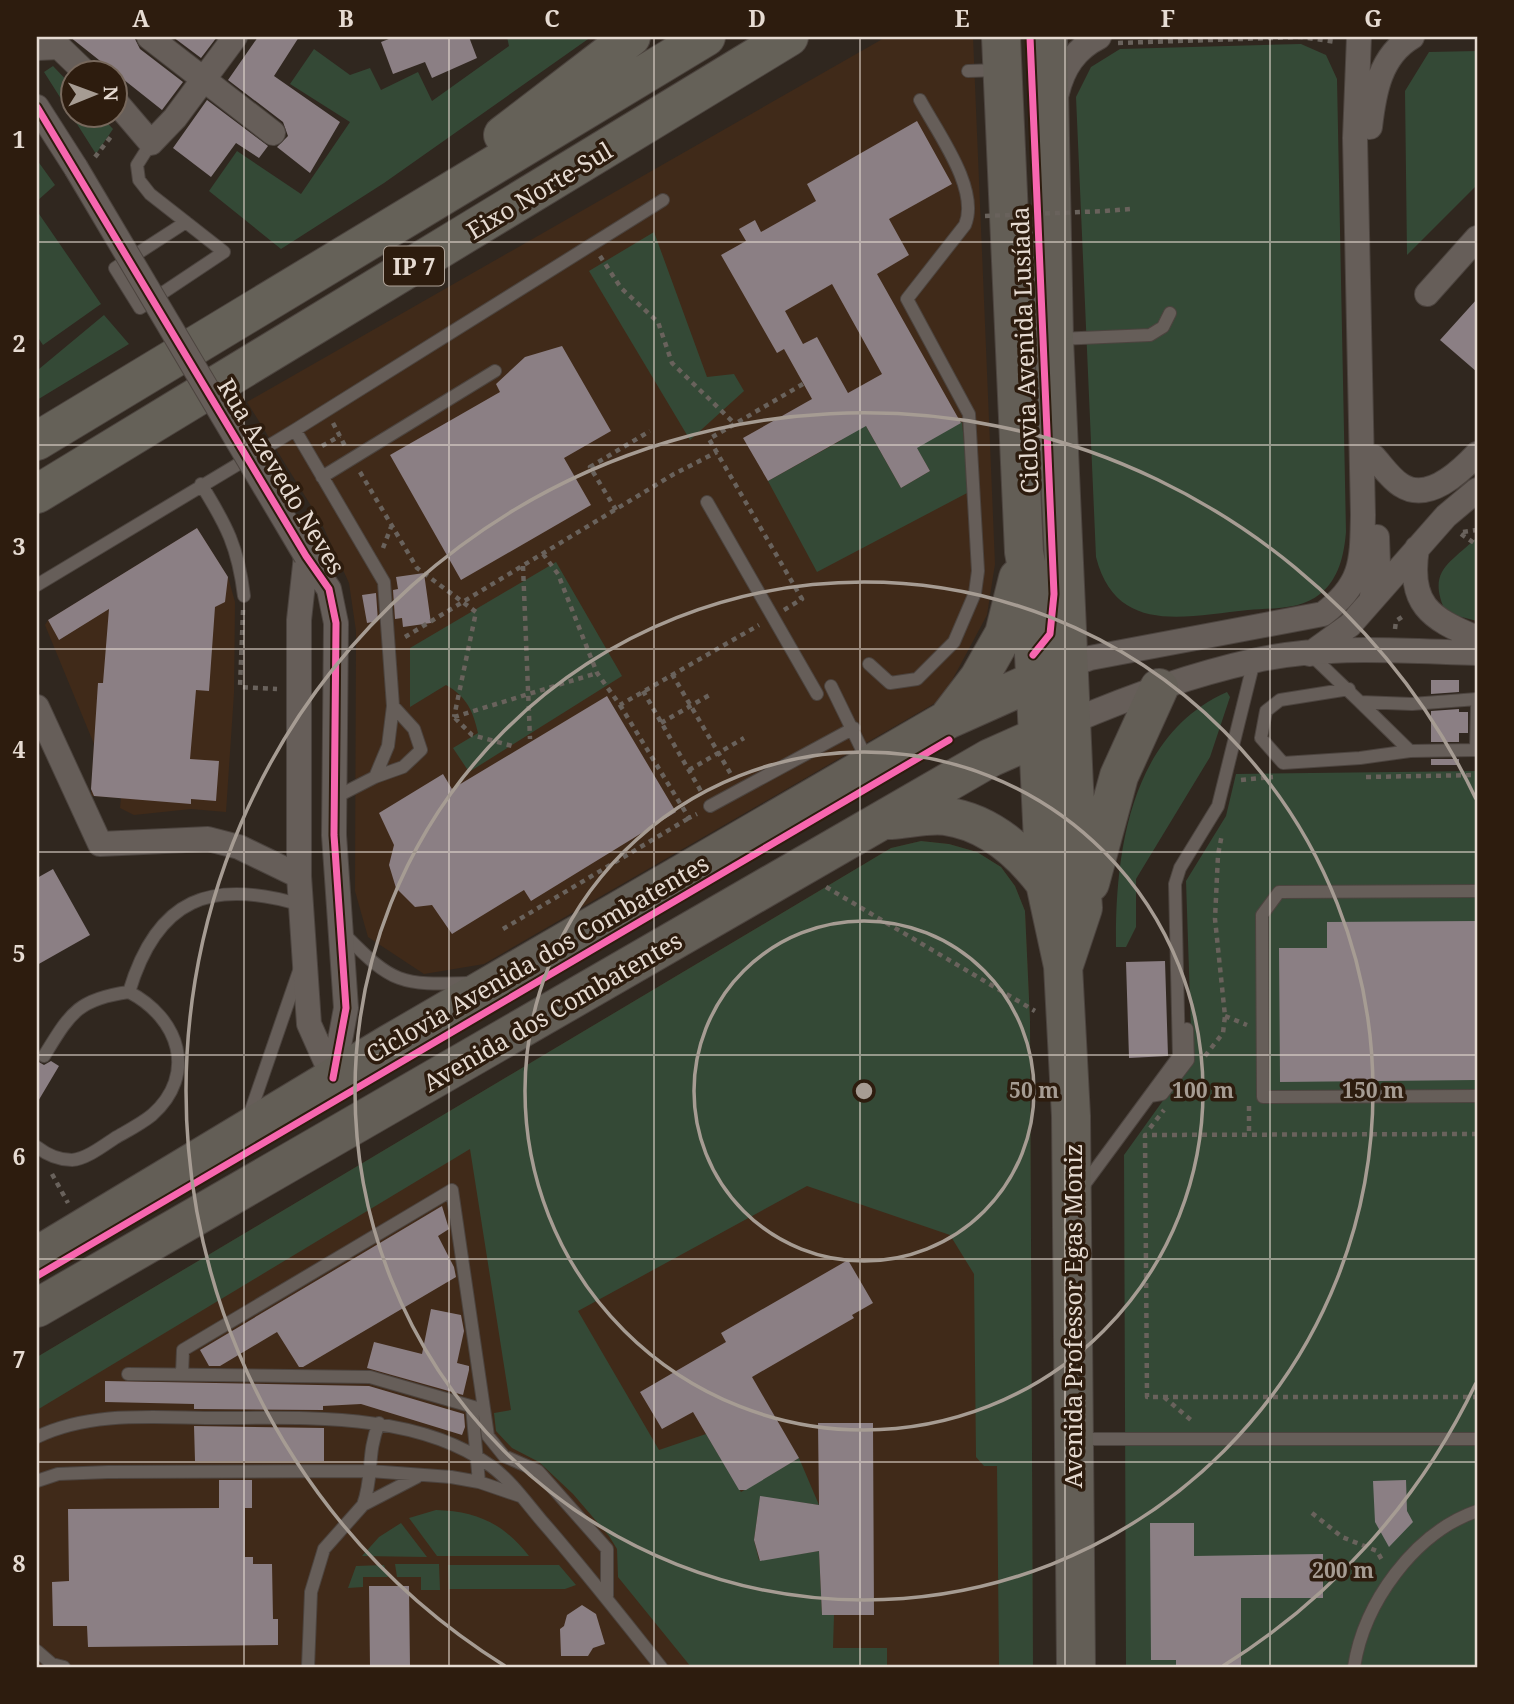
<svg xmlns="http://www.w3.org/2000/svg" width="1514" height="1704" font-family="'Noto Serif',serif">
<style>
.built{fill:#402a19}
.green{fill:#344936}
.building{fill:#8b7f84;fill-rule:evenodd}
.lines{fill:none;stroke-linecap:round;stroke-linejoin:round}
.service-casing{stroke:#4c443f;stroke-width:14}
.minor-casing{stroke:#4c443f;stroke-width:26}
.primary-casing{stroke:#4c443f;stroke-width:40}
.trunk-casing{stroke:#4c443f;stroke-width:40}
.path{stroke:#69625c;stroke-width:4.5;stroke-dasharray:5 5;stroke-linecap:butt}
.service{stroke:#665e59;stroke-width:12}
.minor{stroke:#665e59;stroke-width:24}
.primary{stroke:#635e56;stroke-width:38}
.trunk{stroke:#656158;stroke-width:38}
.minor-bridge-casing{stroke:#4c443f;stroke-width:26;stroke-linecap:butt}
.path-bridge{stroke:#69625c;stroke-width:4.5;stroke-dasharray:5 5;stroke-linecap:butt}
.minor-bridge{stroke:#665e59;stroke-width:24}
.cycleway-casing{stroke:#2d1c0e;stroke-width:11}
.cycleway{stroke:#f766af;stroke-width:7}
.grid{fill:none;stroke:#e6dbd2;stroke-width:2;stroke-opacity:0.55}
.ring{fill:none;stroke:#a69c93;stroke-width:3.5}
.labels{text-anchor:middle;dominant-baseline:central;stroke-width:7;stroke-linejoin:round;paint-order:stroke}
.shield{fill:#2d1c0e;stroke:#aea297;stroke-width:2}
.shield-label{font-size:23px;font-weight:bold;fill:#e6dbd2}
.street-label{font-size:24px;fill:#e6dbd2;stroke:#2d1c0e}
.centre{fill:#a69c93;stroke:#2d1c0e;stroke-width:3.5}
.ring-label{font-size:21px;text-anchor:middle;font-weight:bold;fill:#a69c93;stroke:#2d1c0e;stroke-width:7;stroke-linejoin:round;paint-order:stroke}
.neatline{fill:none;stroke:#e6dbd2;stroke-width:2.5}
.grid-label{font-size:23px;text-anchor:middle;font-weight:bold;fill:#e6dbd2}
</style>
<rect width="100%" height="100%" fill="#30271f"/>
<path class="built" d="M886,37H973L995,564L987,615L942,699L484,964L424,974L368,937L355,891L356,631L349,583L321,522L247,402Z
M197,528L228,577L235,602L234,693L226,812L191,809L134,815L120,808L121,798L91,796L94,744L45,625L48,620Z
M921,841L949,844L977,852L1001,867L1015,886L1025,911L1030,1020L1033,1667H37V1357L891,848Z"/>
<path class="green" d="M507,37H591L384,183L281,249L209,191L237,151L301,194L350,122L290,84L314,49L350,75L370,68L381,90L418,72L432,101L509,46Z
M1301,44L1326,55L1337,79L1346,532C1344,555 1339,579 1320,594C1301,610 1271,608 1248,610C1186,616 1116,636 1096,557L1076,97L1091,67L1120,49Z
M1477,51V185L1407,255L1405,91L1429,52Z
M53,66L73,87L74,116H101L113,129L96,154L44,72Z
M37,160L55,185L37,201Z
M37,211L101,304L43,345L37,336Z
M654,232L707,377L734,374L744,391L690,440L589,271Z
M104,315L129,344L37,400V367L39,369Z
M857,410L901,488L930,471L916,447L962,422L969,492L817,572L768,481L840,441Z
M1477,537V621L1446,613C1426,570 1450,564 1477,537Z
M556,562L622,676L469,772L453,748L478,733C473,711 467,697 446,685L410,707V648Z
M1227,692L1230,697L1210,757L1136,879V927L1126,947H1116C1115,852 1130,735 1227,692Z
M1477,771V1667H1126L1124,1155L1192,1060L1186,881L1226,816L1236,774Z
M921,841L949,844L977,852L1001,867L1015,886L1025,911L1030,1020L1033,1667H999L997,1466H984L976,1457L974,1274L950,1235L807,1186L578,1311L659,1450L706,1434L741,1492L799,1458L819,1505L760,1497L754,1540L759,1560L819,1551L822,1615H834L833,1648H887V1667H691L618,1577L617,1549L609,1536L573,1494L539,1462L512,1448L496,1431L494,1413L511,1410L470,1149L37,1410V1357L891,848Z
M436,1510C477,1511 504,1524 529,1556H437L409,1518Z
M401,1523L427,1557L362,1556L379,1537Z
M395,1564H439L440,1590H421V1577H397Z
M384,1565L388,1577H363V1587L348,1588L356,1566Z
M448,1565H559L576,1585L565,1589H449Z"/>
<path class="building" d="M70,37H134L140,49L183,82L162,110Z
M173,37H217L201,58Z
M258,37H299L274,76L340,122L310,173L277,147L288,136L283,122L228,80Z
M394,37H469L477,58L432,78L425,62L393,74L381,42Z
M207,100L268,146L259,158L236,143L211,177L173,148Z
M917,121L952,184L889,219L909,255L877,274L961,423L917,448L930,471L901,488L866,426L768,481L743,438L812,399L784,349L777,353L721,255L746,241L739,229L755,220L761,232L816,201L807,184ZM832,284L882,374L848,393L817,337L803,344L785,311Z
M1477,299V372L1440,340Z
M562,346L611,431L564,458L591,505L461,580L390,455L500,392L496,384L525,357Z
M197,528L228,577L225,602L215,607L209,691L196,690L190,759L219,761L216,801L191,799V804L94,796L91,789L98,683H103L109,609L59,640L48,620Z
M424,573L431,623L403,627L402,618L395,619L393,590L398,589L396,577Z
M376,593L378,621L367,623L362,595Z
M1431,680H1459V692L1431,694Z
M607,696L676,812L531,901L524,890L452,934L432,905L415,907L396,888L389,865L394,845L379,813L443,774L452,789Z
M1459,709V712H1468V733H1459V742H1431V711Z
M1431,759H1459V765H1431Z
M53,869L90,935L37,965V878Z
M1477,921V1080L1280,1082L1279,948H1327V922Z
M1165,961L1168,1056L1129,1058L1126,962Z
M37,1061L44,1065L51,1061L59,1066L37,1103Z
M442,1206L449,1229L438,1236L454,1267L456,1277L303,1367H299L277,1332L220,1366H209L200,1350Z
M848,1260L873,1303L852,1315L854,1318L752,1377L799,1458L746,1490H739L693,1412L662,1429L640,1392L726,1342L721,1333Z
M431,1309L461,1315L464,1331L457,1363L469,1366V1370L463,1395L367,1368L374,1342L422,1354Z
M105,1381L369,1386L464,1414L465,1427L462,1435L361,1404L323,1406V1410L194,1409V1404L105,1402Z
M818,1423H873L874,1615H822L819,1551L760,1561L754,1540L760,1496L819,1505Z
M194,1426L324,1428V1461H195Z
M219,1480H252V1508H245V1557H253V1564H272L273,1619H278V1645L88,1647L87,1626H53L52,1582L69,1581L68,1509L219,1508Z
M1406,1480L1407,1511L1413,1522L1389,1547L1375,1522L1373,1481Z
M1150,1523H1194V1556L1323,1554V1598H1241V1667H1176V1660H1151Z
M369,1586H409L410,1667H370Z
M582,1605L596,1614L605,1644L593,1648L588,1656H561L560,1629L564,1626L567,1615Z"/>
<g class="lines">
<g class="service-casing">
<path id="service" d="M968,71L999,70
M151,143L137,165L139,180L150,194L224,252L140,308L115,268L186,222
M1058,339L1150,335L1163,327L1170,313
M295,430L384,582L393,706L388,746L375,777L334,798
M322,477L495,371
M201,484C227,526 238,547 244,596
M707,502L817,694
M37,585L295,430L663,200
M1310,654L1360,702L1412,704L1477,699
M869,664L890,683L917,679L954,642L975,593L978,571L969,414L907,299L965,225C980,189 937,132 920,100
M831,686L868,762
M1349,689L1280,700L1266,711L1261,738L1283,763L1360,758L1410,751
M1360,702L1410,751L1476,750L1477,707
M375,777L403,767L421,750L414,729L393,706
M710,806L854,728
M1477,891L1279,892L1262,915L1263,1097L1477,1096
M344,934C393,984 400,985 469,983
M44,1056C70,1014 77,999 129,992C157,898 211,878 301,905
M1150,1096L1162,1094L1188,1060L1187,1029
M248,1119L300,968
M37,1147C46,1154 59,1160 72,1160C86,1159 103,1146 115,1138C127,1131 141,1124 152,1115C198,1074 179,1018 129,992
M1081,1189L1179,1056L1175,884L1180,868L1218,806L1254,661
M128,1374L370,1377L484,1410
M182,1374L183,1350L452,1190L488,1436L504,1456L538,1471L607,1549V1596
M472,1407L479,1482
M37,1437C93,1410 159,1418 219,1418C306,1418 417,1412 491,1466C511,1481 525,1501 541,1520C583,1568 622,1618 661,1667
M1079,1439H1477
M37,1481L58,1474L108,1472L370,1471L451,1477L479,1482L520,1496
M363,1505C374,1475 366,1455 379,1423
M37,1651L52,1664L64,1667
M308,1667L311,1592L324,1549L363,1505L417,1477
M1354,1667C1364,1603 1414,1533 1477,1511"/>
</g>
<g class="minor-casing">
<path id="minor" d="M149,37L273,133
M37,48L59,47L87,74
M1057,93C1063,68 1075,49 1099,37
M116,102L151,143L175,118L235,37
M37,107L76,168
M1370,127C1374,92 1380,56 1412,37
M1427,294L1477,238
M1374,457C1382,466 1391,479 1401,485C1428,503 1460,472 1477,454
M1417,548C1408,604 1429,618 1477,638
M306,556L329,589L336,623L334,835L346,1008L333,1078
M306,556L299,620V876L309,1024L333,1078
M1371,601L1378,565L1377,537
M1310,654L1350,625L1446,516L1477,490
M1068,666L1090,658L1323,614C1363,584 1362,561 1363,515L1355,138L1359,37
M37,707L100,844L208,839L239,847L299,876
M1071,722C1129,697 1191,675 1253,661C1325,644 1405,651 1477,653"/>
</g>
<g class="primary-casing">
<path id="primary" d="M1001,37L1024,552L1031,591L1045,883L1063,966L1071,1116L1076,1667
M1048,37L1054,339L1074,787L1083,908L1064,965
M950,716L979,678L1004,634L1018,578
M891,820C908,819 928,814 945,816C988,822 1020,850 1045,883
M1090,883L1119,776L1159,688
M37,1256L389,1044L947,720L1068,666
M37,1308L990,758L1071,722"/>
</g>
<g class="trunk-casing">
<path id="trunk" d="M503,135L631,37
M37,441L706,37
M37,494L789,37"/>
</g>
<path class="path" d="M1118,43L1301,37L1336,42
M95,157L113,134
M1105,211L1131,209
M600,256L621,288L658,322L672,363L735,424
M333,423L345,446
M322,446L340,436
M360,472L417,568L476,612L454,717
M616,510L590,467L650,431
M1463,532L1477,530
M1461,534L1477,545
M383,548L391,527
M543,554L558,574L597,673L620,705L759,625
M523,566L530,739
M243,610L240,687L277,689
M784,610L802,599L709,439L803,384
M1395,629L1396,621L1405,615
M405,637L674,474L717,452
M672,674L732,776
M643,691L702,793
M620,705L689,818L697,814
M454,717L597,673
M455,718L472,735L516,747
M661,723L713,693
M689,770L744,738
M1366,777L1477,775
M1241,780L1273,777
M826,887L1035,1011
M503,929L689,818
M1225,1016L1247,1025
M1205,1056L1223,1033L1225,1016L1215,919L1218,855L1222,834
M1249,1106V1134
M1150,1128L1164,1110
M1477,1134L1145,1135L1147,1397H1477
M52,1174L68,1203
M1164,1397L1192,1421
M1312,1513L1342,1537L1377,1551L1383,1562"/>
<use href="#service" class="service"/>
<use href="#minor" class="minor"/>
<use href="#primary" class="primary"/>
<use href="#trunk" class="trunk"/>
<g class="minor-bridge-casing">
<path id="minor-bridge" d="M76,168L306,556"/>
</g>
<path class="path-bridge" d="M985,216L1105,211"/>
<use href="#minor-bridge" class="minor-bridge"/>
<g class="cycleway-casing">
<path id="cycleway" d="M1030,37L1054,594L1050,634L1033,655
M37,107L306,556L329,589L336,623L334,835L346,1008L333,1078
M37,1276L949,740"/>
</g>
<use href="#cycleway" class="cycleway"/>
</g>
<path class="grid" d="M244,37V1667M449,37V1667M654,37V1667M860,37V1667M1065,37V1667M1270,37V1667M37,242H1477M37,445H1477M37,649H1477M37,852H1477M37,1055H1477M37,1259H1477M37,1462H1477"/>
<g class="ring">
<circle cx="864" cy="1091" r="170"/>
<circle cx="864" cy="1091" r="339"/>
<circle cx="864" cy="1091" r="509"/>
<path d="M1476 1383A678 678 0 0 1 1223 1666M505 1666A678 678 0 1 1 1476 799"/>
</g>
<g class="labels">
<rect class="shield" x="384" y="246.5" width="60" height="39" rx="5"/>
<g class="shield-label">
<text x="414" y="266">IP 7</text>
</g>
<g class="street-label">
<text transform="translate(539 190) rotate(-31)">Eixo Norte-Sul</text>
<text transform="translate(1024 350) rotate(-92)">Ciclovia Avenida Lusíada</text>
<text transform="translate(282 476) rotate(59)">Rua Azevedo Neves</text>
<text transform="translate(537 958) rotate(-30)">Ciclovia Avenida dos Combatentes</text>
<text transform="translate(552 1011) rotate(-30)">Avenida dos Combatentes</text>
<text transform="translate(1072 1316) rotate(-90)">Avenida Professor Egas Moniz</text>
</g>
</g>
<circle cx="864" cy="1091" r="10" class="centre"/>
<g class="ring-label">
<text x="1034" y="1098">50 m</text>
<text x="1203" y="1098">100 m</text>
<text x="1373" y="1098">150 m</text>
<text x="1343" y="1578">200 m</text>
</g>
<rect width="1514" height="1704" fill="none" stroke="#2d1c0e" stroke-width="77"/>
<g transform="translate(94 94) rotate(89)"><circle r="33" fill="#2d1c0e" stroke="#77685c" stroke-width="2"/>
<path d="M0-5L12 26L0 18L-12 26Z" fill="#a69c93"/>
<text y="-10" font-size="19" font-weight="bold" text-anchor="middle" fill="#e6dbd2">N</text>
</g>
<rect x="38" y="38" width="1438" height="1628" class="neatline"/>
<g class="grid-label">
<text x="141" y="27">A</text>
<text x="346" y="27">B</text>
<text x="552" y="27">C</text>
<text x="757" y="27">D</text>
<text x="962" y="27">E</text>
<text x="1168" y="27">F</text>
<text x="1373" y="27">G</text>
<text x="19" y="148">1</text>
<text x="19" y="352">2</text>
<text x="19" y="555">3</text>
<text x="19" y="758">4</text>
<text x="19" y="962">5</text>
<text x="19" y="1165">6</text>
<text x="19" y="1368">7</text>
<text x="19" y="1572">8</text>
</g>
</svg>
